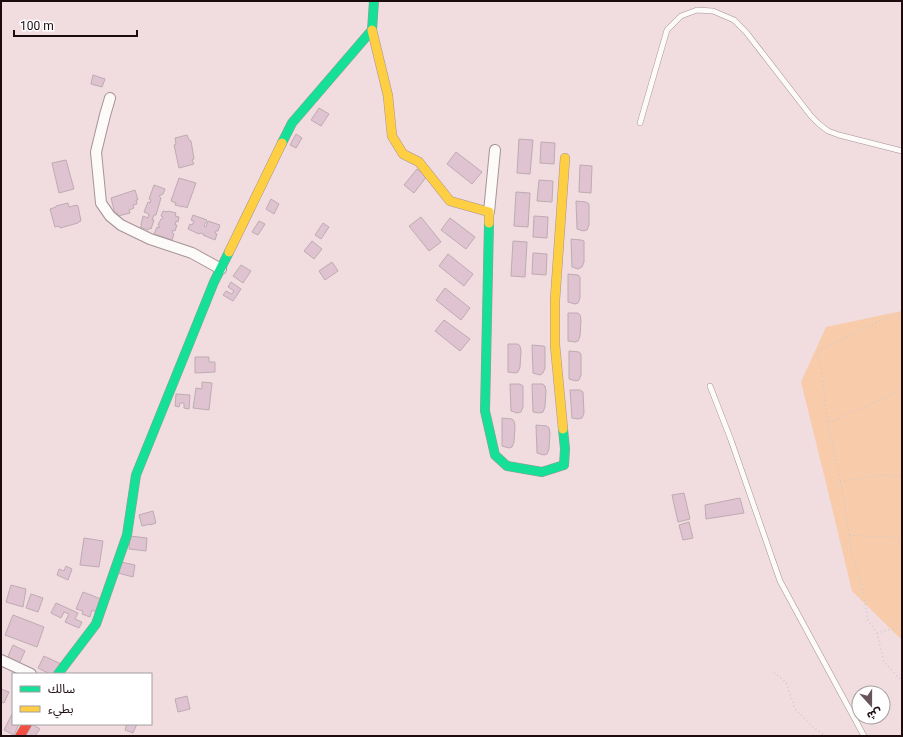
<svg xmlns="http://www.w3.org/2000/svg" width="903" height="737" font-family="Roboto,'Noto Sans Arabic',sans-serif">
<style>
.green{fill:#f8ccab}
.building{fill:#dfc3d0;stroke:#bdacb2}
.lines{fill:none;stroke-linecap:round;stroke-linejoin:round}
.lane-casing{stroke:#a49396;stroke-width:6}
.street-casing{stroke:#a49396;stroke-width:12}
.fast-casing{stroke:#a49396;stroke-width:10}
.slow-casing{stroke:#a49396;stroke-width:10}
.jam-casing{stroke:#a49396;stroke-width:10}
.path{stroke:#cfc9cb;stroke-width:1.5;stroke-dasharray:1 3;stroke-linecap:butt}
.lane{stroke:#fdfafa;stroke-width:5}
.street{stroke:#fdfafa;stroke-width:10}
.fast{stroke:#16e098;stroke-width:9}
.slow{stroke:#ffcf43;stroke-width:9}
.jam{stroke:#f24e42;stroke-width:9}
</style>
<rect width="100%" height="100%" fill="#f1dce0"/>
<path class="green" d="M902,311V640L852,591L827,487L801,382L826,327Z"/>
<path class="building" d="M93,75L105,79L102,87L91,84Z
M319,108L329,114L321,126L311,120Z
M296,134L302,138L296,148L290,145Z
M187,135L189,140L191,141L194,159L192,160L194,164L179,168L174,145L176,144L175,138Z
M519,139L533,140L530,174L517,173Z
M541,142L555,143L554,164L540,163Z
M456,152L482,172L472,184L447,164Z
M66,160L74,189L59,193L52,163Z
M580,165L592,166L591,193L579,192Z
M417,169L427,176L414,193L404,185Z
M179,178L196,183L187,208L183,206V207L175,205L176,203L171,201Z
M539,180L553,181L552,202L537,201Z
M154,185L165,189L163,194L159,196L161,198L156,215H154L152,220H154L151,229L149,228L148,230L140,227L142,225H141L143,216L148,218L149,214L144,212L148,202L150,203L151,200L149,199Z
M135,190L138,200H136L137,204L133,205L134,208L129,210L130,213L118,216L117,213L115,214L111,198Z
M516,192L530,193L528,227L514,226Z
M271,199L279,204L274,214L266,209Z
M576,201L586,202L589,204V225L587,230L583,231L577,229Z
M68,203L69,207L77,205L78,206L81,221L78,222V223L60,228L59,226L55,227L50,209L56,207V206Z
M163,211L167,212L168,211L176,213L175,216L179,217L178,222L176,221L175,225H177L175,231L173,230L172,233L174,234L172,240L154,234L157,227L159,228V225H158L161,219H162L163,217L161,216Z
M193,215L207,220L204,226L206,227L208,221L220,225L218,231H216L215,233L217,234L215,240L203,235L204,234L200,233L199,234L188,229L190,224L192,225L194,221L191,220Z
M534,216L548,217L547,238L533,237Z
M421,217L441,242L429,251L409,226Z
M450,218L475,237L466,249L441,230Z
M259,221L265,224L258,235L252,232Z
M323,223L329,227L321,239L315,235Z
M571,239L581,240L584,241V262L582,267L578,269L572,267Z
M312,241L322,249L314,259L304,251Z
M513,241L527,242L525,277L511,276Z
M533,253L547,254L546,275L532,274Z
M448,254L473,274L464,286L439,266Z
M332,262L338,271L325,280L319,271Z
M241,265L251,271L243,283L233,276Z
M568,274L578,275L580,277V298L578,303L575,304L568,302Z
M231,282L241,289L233,301L223,295L226,291L232,294L234,291L228,287Z
M445,288L470,308L461,320L436,300Z
M568,313H578L580,315L581,320L580,336L578,341L575,342L568,341Z
M444,320L470,339L460,351L435,331Z
M508,344H518L520,346L521,351L520,367L518,372L515,373L508,372Z
M532,345L543,346L545,347V368L543,373L540,375L533,373Z
M569,351L579,352L581,354V375L579,380L576,381L569,379Z
M195,357H209V362H215V372L195,373Z
M202,382L212,383L209,410L193,408L196,388L202,389Z
M510,384H520L523,386V407L521,412L517,413L511,411Z
M532,384H543L545,386L546,391L545,407L543,412L539,413L533,412Z
M570,390H580L583,392L584,413L582,418L578,419L572,418Z
M176,394L190,395L189,409L184,408V403H180L179,407L175,406Z
M502,418L512,419L514,421L515,426L514,442L512,447L509,448L502,446Z
M536,425L547,426L549,428L550,433L549,449L547,454L544,455L537,453Z
M684,493L690,519L678,522L672,495Z
M740,498L744,513L706,519L705,505Z
M153,511L156,523L150,525V524L142,526L139,515Z
M689,522L693,538L683,540L679,525Z
M130,536L147,538L146,551L129,549Z
M84,538L103,541L99,567L80,565Z
M121,562L135,565L133,577L118,573Z
M66,566L72,569L68,580L57,575L59,569L64,571Z
M11,585L26,589L23,607L6,602Z
M83,592L101,599L96,612L92,610L90,617L82,614L83,611L76,609Z
M31,594L43,598L38,612L26,608Z
M56,603L78,613L75,619L82,622L79,628L65,622L69,614L64,612L61,618L51,613Z
M13,615L44,627L37,647L5,635Z
M13,645L25,651L19,664L7,659Z
M44,656L61,664L56,674H50L38,668Z
M1,689L9,692L4,703L1,702Z
M187,696L190,709L178,712L175,699Z
M12,714L13,724H19L14,735L4,730Z
M32,724L40,729L35,736H20Z
M127,724H137L133,733L125,730Z"/>
<g class="lines">
<g class="lane-casing">
<path id="lane" d="M640,123L667,30L681,16L697,10L713,11L734,20L746,32L811,116L819,124L828,131L839,135L902,151
M710,386L731,440L780,581L864,736"/>
</g>
<g class="street-casing">
<path id="street" d="M110,98L105,115L96,152L101,203L110,216L121,225L150,239L192,253L221,269
M489,212L495,150
M1,660L31,674"/>
</g>
<g class="fast-casing">
<path id="fast" d="M282,143L292,123L372,30L374,1
M489,223L485,411L495,455L507,466L542,472L564,465L565,449L563,429
M58,674L96,624L127,535L136,475L214,282L229,252"/>
</g>
<g class="slow-casing">
<path id="slow" d="M372,30L388,96L392,136L403,154L419,162L450,201L489,212V223
M229,252L282,143
M563,429L555,345V300L565,158"/>
</g>
<g class="jam-casing">
<path id="jam" d="M20,736L27,724"/>
</g>
<path class="path" d="M902,311L817,351L820,359L828,423L843,495L852,554L862,583L868,621L877,633L902,626
M828,423L902,390
M840,481L883,475L902,476
M850,535L902,538
M877,633L884,662L901,680H902
M774,673L786,682L795,709L813,727L825,736"/>
<use href="#lane" class="lane"/>
<use href="#street" class="street"/>
<use href="#fast" class="fast"/>
<use href="#slow" class="slow"/>
<use href="#jam" class="jam"/>
</g>
<rect width="903" height="737" fill="none" stroke="#1c0c10" stroke-width="4"/>
<rect x="12" y="673" width="140" height="52" fill="#ffffff" stroke="#a49e9f"/>
<rect x="20" y="686" width="20" height="6" fill="#16e098" stroke="#a49e9f"/>
<text x="48" y="693" font-size="12" fill="#1c0c10">سالك</text>
<rect x="20" y="706" width="20" height="6" fill="#ffcf43" stroke="#a49e9f"/>
<text x="48" y="713" font-size="12" fill="#1c0c10">بطيء</text>
<g transform="translate(871 705) rotate(159)"><circle r="19" fill="#ffffff" stroke="#a49e9f"/>
<path d="M0-3L7 15L0 10L-7 15Z" fill="#675559"/>
<text y="-6" font-size="11" font-weight="bold" text-anchor="middle" fill="#1c0c10">ش</text>
</g>
<path d="M14 30v6h123v-6" fill="none" stroke="#1c0c10" stroke-width="2"/>
<text x="20" y="30" font-size="12" fill="#1c0c10" stroke="#ffffff" stroke-width="3" paint-order="stroke">100 m</text>
</svg>
